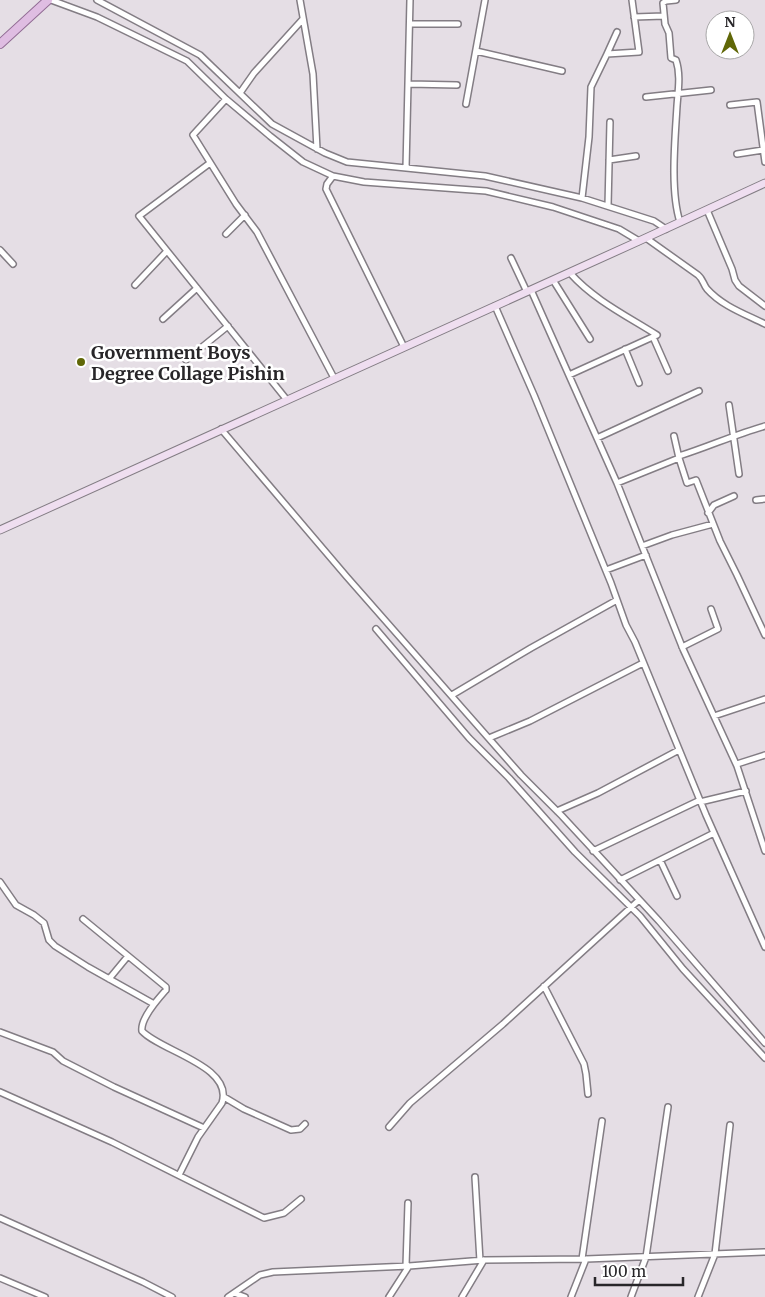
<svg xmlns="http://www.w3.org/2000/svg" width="765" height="1297" font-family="Merriweather,serif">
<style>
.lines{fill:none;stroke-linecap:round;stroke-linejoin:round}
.street-casing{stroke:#837d84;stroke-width:8}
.secondary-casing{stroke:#837d84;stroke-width:9}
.primary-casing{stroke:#916c94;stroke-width:10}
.street{stroke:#fff;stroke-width:5}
.secondary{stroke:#efdef0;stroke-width:7}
.primary{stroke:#dfbde2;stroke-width:8}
.poi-dot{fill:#606707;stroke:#fff;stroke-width:2}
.labels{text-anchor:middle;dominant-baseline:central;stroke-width:5;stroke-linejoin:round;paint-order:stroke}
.poi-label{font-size:18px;font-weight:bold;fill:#282629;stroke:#fff;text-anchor:start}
</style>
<rect width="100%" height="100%" fill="#e5dee5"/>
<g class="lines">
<g class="street-casing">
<path id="street" d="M51,0L97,17L187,61L226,99L270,136L303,162L333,176L364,182L486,191L553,207L619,229L639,241
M97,0L200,55L272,124L325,153L347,162L485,176L582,198L654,221L666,229
M300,0L313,74L317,149
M676,0L666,1L663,3L665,24L669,33L671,58L676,60C681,75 678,91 677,106C675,140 670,191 680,222
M634,17L664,16
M410,24H458
M476,51L562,71
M607,54L617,32
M409,84L457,85
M240,93L254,73L303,19
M646,97L711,90
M226,99L193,135L236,204L257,232L334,378
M466,104L485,0
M730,105L757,102L765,162
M737,154L763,150
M609,160L636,156
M210,163L139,216L287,400
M406,168L410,0
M333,176L327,184L326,189L404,347
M582,198L589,137L591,87L607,54L639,52L632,0
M608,206L610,122
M707,210L732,269L735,280L739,286L765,306
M226,234L245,215
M646,238L698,275C703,279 703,284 707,289C722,306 745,314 765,324
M0,250L13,264
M511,258L527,292
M570,273C594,300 627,316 657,335
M553,280L590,339
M135,285L167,251
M531,290L617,483L683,649L737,766L765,851
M495,306L534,395L611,583L626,625L635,642L706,815L765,947
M163,319L197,288
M653,337L668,371
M625,349L639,383
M186,360L228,326
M569,375L657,335
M729,405L739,474
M221,429L347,577L521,775L562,816L659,921L765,1043
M674,436L679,458
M597,438L699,391
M679,456C708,447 736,434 765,426
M617,483L679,458L687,483L696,480L720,541L737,575L765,635
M756,500L765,499
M708,513L714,505L734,496
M642,546L672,535L713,524
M606,570L646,555
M376,629L469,738L509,778L575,852L640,916L683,969L765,1058
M682,647L718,629L711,609
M452,695L531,648L617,600
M714,716L765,699
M489,738L530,721L643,663
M737,764L765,755
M700,802L746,791
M557,811L598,793L679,750
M593,851L700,800
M660,860L677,896
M620,880L714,833
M0,882L16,905L34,915L44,923L49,940L55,946L88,967L154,1004
M83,919L166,987V990C158,999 140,1019 142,1031C160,1051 234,1066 222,1103L198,1137L179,1175
M109,979L128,956
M544,986L584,1064L586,1074L588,1094
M0,1032L53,1052L63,1061L114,1087L204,1128
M0,1092L112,1142L264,1218L284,1213L301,1199
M224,1097L244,1109L291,1130L300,1129L305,1124
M389,1127L410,1103L503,1024L639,900
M475,1177L480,1261
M0,1218L143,1282L172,1297
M582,1259L602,1121
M406,1266L408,1203
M0,1278L45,1297
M234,1293L245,1297
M228,1297L260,1275L273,1272L409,1266L484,1260L586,1259L765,1252
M389,1297L409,1266
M462,1297L484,1260
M571,1297L586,1259
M631,1297L646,1257L668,1107
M698,1297L715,1254L730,1125"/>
</g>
<g class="secondary-casing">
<path id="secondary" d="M0,530L639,241L765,183"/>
</g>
<g class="primary-casing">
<path id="primary" d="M0,44L48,0"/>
</g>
<use href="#street" class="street"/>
<use href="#secondary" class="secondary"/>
<use href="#primary" class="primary"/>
</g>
<circle class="poi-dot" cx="81" cy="362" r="5"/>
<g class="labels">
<g class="poi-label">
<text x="91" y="352">Government Boys<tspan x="91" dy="21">Degree Collage Pishin</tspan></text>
</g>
</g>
<g transform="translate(730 35)"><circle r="24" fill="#ffffff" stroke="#a9a8a9"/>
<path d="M0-4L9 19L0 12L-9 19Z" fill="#606707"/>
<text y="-8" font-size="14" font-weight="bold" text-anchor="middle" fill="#282629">N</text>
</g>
<path d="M595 1277v8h88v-8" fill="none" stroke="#282629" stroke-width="2.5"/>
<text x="602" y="1277" font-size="15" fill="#282629" stroke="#ffffff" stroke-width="4" paint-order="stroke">100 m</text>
</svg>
